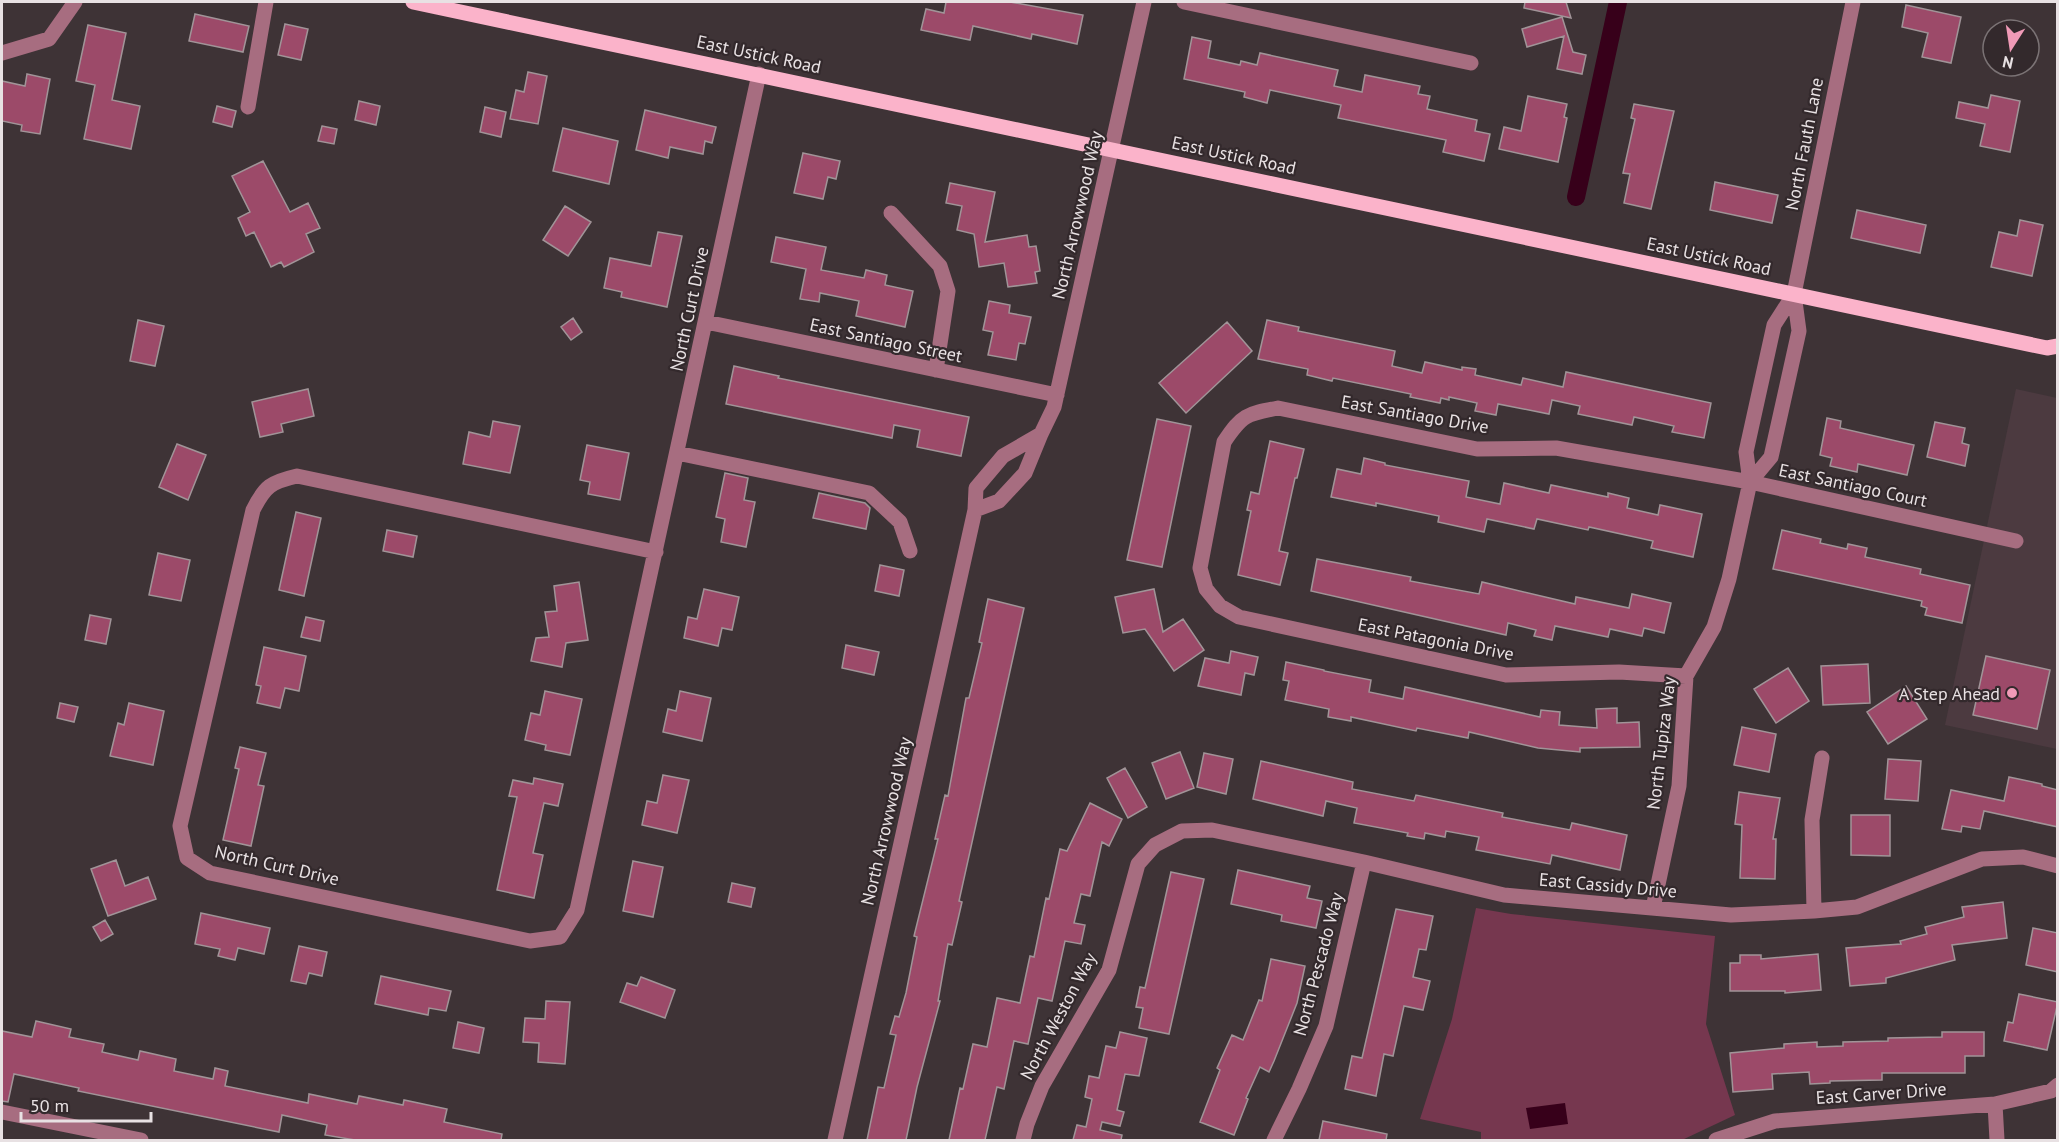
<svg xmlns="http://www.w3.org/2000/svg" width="2059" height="1142" font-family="'PT Sans',sans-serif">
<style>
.built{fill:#4c3a40}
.green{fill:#76374f}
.water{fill:#37001a}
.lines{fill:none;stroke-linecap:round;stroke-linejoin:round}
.canal{stroke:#37001a;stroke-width:18}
.building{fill:#9c4a69;stroke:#a19498;stroke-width:1.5}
.minor{stroke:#a76d80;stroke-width:15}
.major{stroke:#fbb3ca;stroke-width:15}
.poi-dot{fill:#f09ab7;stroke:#33292c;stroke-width:2}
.labels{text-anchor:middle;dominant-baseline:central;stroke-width:4.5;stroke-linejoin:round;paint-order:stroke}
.street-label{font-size:18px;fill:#e8e1e3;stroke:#33292c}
.poi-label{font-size:18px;fill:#e8e1e3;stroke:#33292c;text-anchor:end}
</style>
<rect width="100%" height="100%" fill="#3e3336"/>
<path class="built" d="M2016,389L2057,398V749L1945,725Z"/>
<path class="green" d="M1476,908L1511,914L1715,936L1706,1024L1735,1115L1682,1140H1481V1132L1420,1119L1452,1019Z"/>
<path class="water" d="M1565,1103L1568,1124L1530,1129L1526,1108Z"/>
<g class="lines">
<path class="canal" d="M1576,197L1618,2"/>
</g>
<path class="building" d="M946,2H1010L1083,15L1077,44L1032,34L1031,39L973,26L970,40L921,30L926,9L944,13Z
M1525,2H1566L1571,18L1524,8Z
M1906,5L1961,17L1951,63L1922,57L1928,33L1902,27Z
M195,14L249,26L243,52L189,41Z
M1562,17L1573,52L1586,55L1582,74L1557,69L1564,36L1527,47L1522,29Z
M285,24L308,29L301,60L278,55Z
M88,25L126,33L112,100L140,106L131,149L84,139L95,85L76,81Z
M1192,37L1211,41L1208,58L1240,65L1241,61L1257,65L1260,53L1338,70L1334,86L1362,92L1365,75L1420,86L1418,94L1430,96L1427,109L1477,120L1475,131L1490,134L1484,161L1443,152L1446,140L1338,118L1341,105L1270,90L1267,103L1244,97L1245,92L1184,79Z
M528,72L547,76L538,124L510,119L516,90L524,92Z
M27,74L50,79L40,134L21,131L22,125L2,121V81L25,86Z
M1991,95L2020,101L2010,152L1980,146L1985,124L1956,118L1959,102L1988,108Z
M1528,96L1567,104L1564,117L1567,118L1558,162L1499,149L1504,127L1521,131Z
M359,101L380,106L376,125L355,120Z
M1634,104L1674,111L1651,209L1624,203L1630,174L1623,173L1635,119L1631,118Z
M217,106L236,111L232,127L213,122Z
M485,107L506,112L501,137L480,132Z
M645,110L716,127L712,143L705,141L703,154L670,147L668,158L636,150Z
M322,126L337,129L334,144L318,141Z
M563,128L618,141L609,184L553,171Z
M803,153L840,161L836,179L828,177L823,199L794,193Z
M263,161L290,212L308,203L320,228L306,234L314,252L284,267L281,262L271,267L254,232L246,236L238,218L250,212L232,176Z
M1715,182L1778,195L1772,223L1710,210Z
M950,183L995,192L985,242L1027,235L1029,247L1036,246L1040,271L1035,272L1037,283L1008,287L1004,263L979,267L974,234L957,230L962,206L946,203Z
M565,206L591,222L568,256L543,240Z
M1857,210L1926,225L1920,253L1851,238Z
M2020,220L2043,225L2032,276L1991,267L1999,232L2017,236Z
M658,232L682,236L667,307L621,297L622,292L604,288L610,258L651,266Z
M776,237L826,247L821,270L864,278L866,270L887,275L885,285L913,291L905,327L856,316L859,301L820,293L819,302L800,299L806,269L771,262Z
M989,301L1010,305L1009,313L1031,317L1025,344L1019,343L1016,360L988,355L993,332L983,330Z
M573,318L582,332L571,340L561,327Z
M138,320L164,326L155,366L130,361Z
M1267,320L1299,327L1298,331L1395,351L1392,366L1422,373L1425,362L1462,370V367L1476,369L1475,375L1521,385L1523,378L1563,387L1566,372L1711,403L1704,438L1672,432L1674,426L1634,417L1632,425L1578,414L1580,406L1552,400L1549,414L1498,404L1496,415L1475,411L1477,403L1449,397V400L1441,398L1440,403L1410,397L1411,394L1333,378L1332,381L1307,375L1308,369L1258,359Z
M1227,322L1252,351L1186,413L1159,383Z
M734,366L779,376L778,378L969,417L961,456L917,447L920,430L894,425L892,438L726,404Z
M308,389L314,416L281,424L283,432L260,437L252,402Z
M1827,418L1841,421L1840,428L1914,445L1907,475L1858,464L1857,472L1830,466L1832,458L1820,455Z
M1157,419L1191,426L1162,567L1127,560Z
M493,421L520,426L510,473L463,464L469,432L490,437Z
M1935,422L1965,428L1962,443L1969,445L1965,466L1927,457Z
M1270,441L1304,449L1297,478H1295L1279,551L1288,553L1280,585L1238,575L1251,511L1247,510L1251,492L1259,494Z
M177,444L206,455L188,500L159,487Z
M587,445L629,453L620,500L588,494L590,482L580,480Z
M1364,458L1385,463V465L1469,481L1466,497L1500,504L1504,483L1549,493L1551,485L1608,497V493L1629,498L1627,508L1658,515L1660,505L1702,514L1693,557L1651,548L1653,541L1589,527L1588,530L1537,519L1534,529L1487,519L1484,532L1438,522L1439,516L1376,503V506L1331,497L1337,469L1361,474Z
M725,473L748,478L744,500L755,502L746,547L721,542L725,519L716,517Z
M819,493L865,503L870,508L866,529L813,518Z
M296,512L321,518L304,596L279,590Z
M387,530L417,536L413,557L383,551Z
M1782,530L1821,539L1820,543L1847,549L1848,544L1867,548L1865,557L1921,569L1920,574L1970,585L1962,623L1925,615L1927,608L1921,606L1922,601L1773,569Z
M158,553L190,560L181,601L149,595Z
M1317,559L1411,577L1410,581L1479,594L1482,582L1575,604L1576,597L1629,608L1632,594L1671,603L1664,633L1644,628L1642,636L1610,629L1608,637L1555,626L1552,640L1534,636L1536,630L1508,623L1506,635L1311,591Z
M880,565L904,570L899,596L875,591Z
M579,582L588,640L566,643L562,667L531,661L536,638L549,637L545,612L557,611L554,586Z
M704,589L739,597L732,630L722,628L718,646L684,638L688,617L697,619Z
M1154,589L1163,632L1183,619L1204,650L1174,671L1145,629L1123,633L1115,597Z
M988,599L1024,608L959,901L962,902L952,945L948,944L938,1001H940L917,1087L906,1140H867L878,1087L884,1088L896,1035L890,1034L895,1016L899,1017L906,993L917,937L914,936L938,839H935L945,795L948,796L966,698H969L982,643L979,642Z
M90,615L111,619L106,644L85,640Z
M306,617L324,621L320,641L301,637Z
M846,645L879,652L874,675L842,668Z
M264,647L306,656L299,691L285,688L280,708L257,703L261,686L256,685Z
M1231,651L1258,657L1254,675L1245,673L1241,695L1198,686L1205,658L1229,663Z
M1986,656L2050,670L2037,729L1973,715Z
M1286,662L1324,670V671L1371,680L1369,692L1403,699L1405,687L1540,717L1541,710L1560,712L1559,725L1597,728L1596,709L1617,708V723L1639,722L1640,747L1580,748V752L1538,748L1469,732L1468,738L1417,728L1416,731L1351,717V721L1328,717L1329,709L1285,700L1289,681L1283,680Z
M1868,664L1870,703L1823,705L1821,666Z
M1788,668L1809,701L1776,723L1754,689Z
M1906,686L1927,719L1888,744L1867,712Z
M545,691L582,699L570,755L545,750L546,745L525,740L531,713L540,715Z
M680,691L711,698L702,741L663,732L668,709L676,711Z
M60,703L78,707L74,722L57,718Z
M129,703L164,711L153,765L110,756L118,723L124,725Z
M1742,727L1776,734L1769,772L1734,765Z
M240,747L266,753L258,785L264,786L251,846L223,840L239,769L235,768Z
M1180,752L1194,788L1166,799L1152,763Z
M1204,753L1233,759L1226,794L1197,787Z
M1888,759L1921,761L1918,801L1885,799Z
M1261,761L1353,782L1352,789L1414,801L1416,795L1503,813L1502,817L1570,830L1572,823L1627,835L1620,870L1552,855L1550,864L1476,850L1479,837L1446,831L1445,837L1425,833L1424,839L1407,836L1408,833L1354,823L1357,808L1326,801L1323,816L1253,799Z
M1125,768L1147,807L1128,818L1107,778Z
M663,775L689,780L677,833L642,825L647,801L657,803Z
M2009,777L2042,784V786L2058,790V827L1984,811L1980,829L1962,826L1961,832L1942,829L1951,790L2004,801Z
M534,778L563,784L558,806L544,803L533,853L543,855L534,898L497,890L517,797L509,796L513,780L533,784Z
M1739,792L1780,798L1773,839H1776L1775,879L1740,878L1742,825L1735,824Z
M1090,803L1122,819L1109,846L1102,842L1090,896L1081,894L1074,923L1085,925L1081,944L1065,941L1052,1001L1038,998L1028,1044L1014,1041L1004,1089L997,1087L985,1140H949L960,1088L963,1089L973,1044L987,1047L997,998L1020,1003L1030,956L1034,957L1046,898L1049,899L1060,849L1067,851Z
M1851,815H1890V856L1851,855Z
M116,860L125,886L148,877L156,899L108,916L91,869Z
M633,861L663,867L653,917L623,911Z
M1238,870L1310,886L1307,898L1322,901L1316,928L1281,921L1282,915L1231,904Z
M1171,872L1204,879L1169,1034L1139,1028L1143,1008L1136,1007L1140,987L1145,988Z
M732,883L755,888L751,907L728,902Z
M2003,902L2007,938L1952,945L1955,960L1886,978V983L1850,986L1846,948L1901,944L1900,941L1927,934L1925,927L1964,917L1962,907Z
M1396,909L1433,916L1426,950L1419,949L1413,977L1430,981L1423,1010L1404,1006L1393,1056L1384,1054L1376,1096L1345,1089L1352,1056L1362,1058Z
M201,913L270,928L264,954L238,948L235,960L218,956L220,949L195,944Z
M105,920L113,934L101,941L93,927Z
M2033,928L2058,933V972L2026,965Z
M299,946L327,952L322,976L309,973L306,984L291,981Z
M1818,954L1821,990L1785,993V991H1730V963H1740V955H1761V959Z
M1271,959L1305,966L1297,1003L1274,1061L1269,1072L1260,1067L1246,1098L1248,1099L1234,1135L1200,1122L1220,1070L1217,1068L1232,1035L1243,1040L1259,1000L1262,1001Z
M381,976L451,991L446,1011L429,1008L428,1015L375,1004Z
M641,977L675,990L665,1018L620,1002L627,983L637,986Z
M2019,994L2058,1002L2047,1050L2004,1041L2008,1022L2013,1023Z
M546,1001L570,1002L565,1064L538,1062L539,1043L523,1042L525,1018L545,1019Z
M36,1021L71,1029L69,1037L104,1044L102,1052L138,1060L140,1051L176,1059L174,1071L213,1079L215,1068L228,1071L225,1086L308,1103L309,1094L357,1104L359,1096L403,1105L404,1100L447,1109L444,1122L502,1134L501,1140H355L325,1135L327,1125L282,1115L279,1132L78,1091L79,1088L14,1074L8,1102L2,1101V1031L32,1037Z
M458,1022L484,1028L479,1053L453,1048Z
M1120,1032L1147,1038L1139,1076L1125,1074L1117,1110L1124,1112L1120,1126L1102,1122L1100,1130L1122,1135L1121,1140H1073L1077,1125L1086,1127L1092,1099L1085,1097L1089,1076L1099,1078L1106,1046L1116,1048Z
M1942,1032H1984V1056H1965V1073H1882V1080L1830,1081V1083L1810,1084L1809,1072L1772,1074L1773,1089L1733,1092L1730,1053L1784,1048V1044L1817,1042V1047L1843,1046V1042L1888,1041V1038L1942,1037Z
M1323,1121L1387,1134L1386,1140H1319Z"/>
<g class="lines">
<path class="minor" d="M1184,2L1471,63
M2,53L49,39L75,2
M248,107L266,2
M891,213L940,266L948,291L936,370
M1794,294L1799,331L1771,457L1750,482L1746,452L1774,325L1794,294L1853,2
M706,322L1057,395
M1041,434L1054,407L1144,2
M677,453L869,493L900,522L910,551
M656,552L297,476C271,482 265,486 253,510L180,826L187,858L210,873L530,941L560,937L577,910L759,74
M1686,676L1619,672L1506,675L1239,617L1220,606L1206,589L1200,568L1224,442C1242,415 1246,414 1278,408L1477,449L1556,448L1750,482L2016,541
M1653,908L1679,786L1686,676L1714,627L1729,579L1750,482
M1814,911L1812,820L1822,758
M1995,1104L1997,1140
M2,1112L141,1140
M835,1140L975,510L976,488L1003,456L1041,434L1025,473L999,501L975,510
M1023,1140L1027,1124L1042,1086L1109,970L1138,864L1155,845L1182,831L1212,830L1364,862L1504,895L1731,915L1814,911L1857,907L1982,859L2023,857L2058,866
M1274,1140L1299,1089L1326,1026L1364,862
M1716,1140L1775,1121L1995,1104L2051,1091L2058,1085"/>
<path class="major" d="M413,2L2047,348L2058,346"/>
</g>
<circle class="poi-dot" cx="2012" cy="693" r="6"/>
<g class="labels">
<g class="street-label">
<text transform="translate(759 54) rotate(12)">East Ustick Road</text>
<text transform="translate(1804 144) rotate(-79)">North Fauth Lane</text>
<text transform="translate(1234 155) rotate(12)">East Ustick Road</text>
<text transform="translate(1077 215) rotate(-77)">North Arrowwood Way</text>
<text transform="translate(1709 256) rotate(12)">East Ustick Road</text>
<text transform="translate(689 309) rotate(-78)">North Curt Drive</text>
<text transform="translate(886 340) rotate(12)">East Santiago Street</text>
<text transform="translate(1415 414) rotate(10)">East Santiago Drive</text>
<text transform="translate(1853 485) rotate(12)">East Santiago Court</text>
<text transform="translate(1436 639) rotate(11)">East Patagonia Drive</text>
<text transform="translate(1661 743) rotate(-83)">North Tupiza Way</text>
<text transform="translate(886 821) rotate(-77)">North Arrowwood Way</text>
<text transform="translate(277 865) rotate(13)">North Curt Drive</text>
<text transform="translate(1608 885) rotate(5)">East Cassidy Drive</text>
<text transform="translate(1318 964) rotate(-75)">North Pescado Way</text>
<text transform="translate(1058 1016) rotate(-62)">North Weston Way</text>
<text transform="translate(1881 1093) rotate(-4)">East Carver Drive</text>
</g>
<g class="poi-label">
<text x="2000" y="693">A Step Ahead</text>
</g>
</g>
<rect width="2059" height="1142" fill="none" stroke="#e8e1e3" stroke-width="6"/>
<g transform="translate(2011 48) rotate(192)"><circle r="28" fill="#33292c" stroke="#7b7375" stroke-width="1.5"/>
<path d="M0-4.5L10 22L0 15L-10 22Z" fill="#f09ab7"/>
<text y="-9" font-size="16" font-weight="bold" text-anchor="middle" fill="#e8e1e3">N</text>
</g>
<path d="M21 1112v9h130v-9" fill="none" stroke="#e8e1e3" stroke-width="3"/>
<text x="30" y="1112" font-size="18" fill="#e8e1e3" stroke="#33292c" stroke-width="4.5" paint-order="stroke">50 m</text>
</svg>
